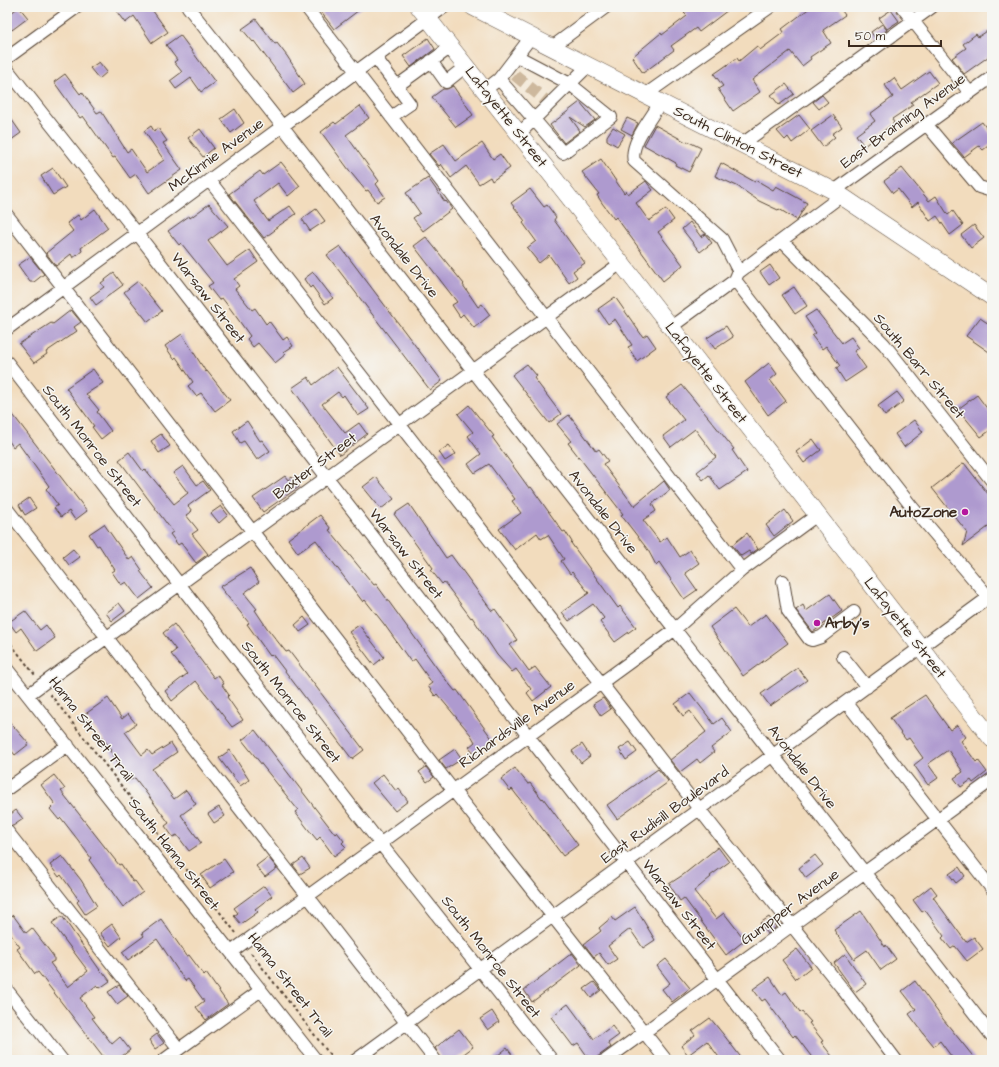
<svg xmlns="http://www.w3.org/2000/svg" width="999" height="1067" font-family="'Architects Daughter',sans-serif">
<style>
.building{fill:#ae9acf}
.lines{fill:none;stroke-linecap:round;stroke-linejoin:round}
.minor-tunnel{stroke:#cdb89d;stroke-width:12;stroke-dasharray:12 6;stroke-linecap:butt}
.minor-casing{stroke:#564536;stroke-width:14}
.highway-casing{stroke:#564536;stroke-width:18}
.path{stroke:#564536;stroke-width:2;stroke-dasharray:3 3;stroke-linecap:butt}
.minor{stroke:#fff;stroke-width:12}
.highway{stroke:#fff;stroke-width:17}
.poi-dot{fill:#b5179e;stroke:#f6f6f2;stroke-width:1.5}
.labels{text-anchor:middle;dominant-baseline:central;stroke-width:3;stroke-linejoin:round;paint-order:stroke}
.street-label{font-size:15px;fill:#3b2a1e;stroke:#f6f6f2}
.poi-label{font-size:15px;font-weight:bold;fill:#3b2a1e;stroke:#f6f6f2;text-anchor:end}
</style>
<rect width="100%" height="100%" fill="#f6f6f2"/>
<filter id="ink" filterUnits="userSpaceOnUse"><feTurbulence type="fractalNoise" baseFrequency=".025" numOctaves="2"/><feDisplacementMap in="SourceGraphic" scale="8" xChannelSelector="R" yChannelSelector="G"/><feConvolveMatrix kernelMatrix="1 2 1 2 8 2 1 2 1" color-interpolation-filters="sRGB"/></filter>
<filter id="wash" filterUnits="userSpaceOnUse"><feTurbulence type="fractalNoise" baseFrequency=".012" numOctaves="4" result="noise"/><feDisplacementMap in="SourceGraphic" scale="16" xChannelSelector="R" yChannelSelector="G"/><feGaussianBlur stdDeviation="0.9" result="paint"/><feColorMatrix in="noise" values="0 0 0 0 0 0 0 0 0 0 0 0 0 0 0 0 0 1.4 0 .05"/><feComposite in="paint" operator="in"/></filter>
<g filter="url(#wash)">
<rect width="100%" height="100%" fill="#f2dcbd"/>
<g id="blocks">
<path class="building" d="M19,7L28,18L12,30L7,23V16Z
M124,7H150L168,32L152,43L134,16L125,23L117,12Z
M317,7H363L334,29Z
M692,7H732L699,32L696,28L671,46L674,50L643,73L632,57L661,33L662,35L687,16L684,13Z
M811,7H839L845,15L823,30L831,43L810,57L811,59L802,66L790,51L752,80L760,92L733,111L718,89L723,86L714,74L737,58L739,61L757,46L760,50L784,32L782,29Z
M891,10L899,21L887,29L879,18Z
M256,19L275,44L277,43L287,56L305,84L293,93L254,41L253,42L242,29Z
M882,24L887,30L875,38L871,32Z
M992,28V54L964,74L952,58L966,48L963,44L976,34L978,37Z
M180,35L215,82L201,92L191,78L176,89L170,81L182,72L174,62L177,60L166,45Z
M428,38L435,49L411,67L403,56Z
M99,62L107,72L99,79L90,68Z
M929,71L938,83L911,102L913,105L892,119L894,123L864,146L856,135L875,121L870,114L893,97L885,85L894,78L902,90Z
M65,74L80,94L82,92L97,113L101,111L127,152L131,149L147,172L164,160L144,131L151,126L154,131L158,128L167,141L163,143L182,170L149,193L136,174L130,178L115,157L113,158L83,116L80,118L54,82Z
M786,84L794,94L779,105L771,95Z
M453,86L473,115L456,127L432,97L443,89H447Z
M822,95L828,102L819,109L813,102Z
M580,102L595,120L585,127L570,117L580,131L564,143L550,125Z
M360,106L369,118L346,135L379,181L376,184L385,197L377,202L368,190L366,191L352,174L321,132L334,122L336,124Z
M235,109L244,123L231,133L221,119Z
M7,113L21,133L7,143Z
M799,115L810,129L792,143L788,137L785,140L777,131Z
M833,115L842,127L832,134L835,137L823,147L811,131Z
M627,118L638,123L632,135L621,129Z
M982,122L992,136V143L983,150L979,146L964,157L952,143Z
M655,125L686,142L687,141L701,148L689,172L675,165L676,163L644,145Z
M613,127L625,134L617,146L607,140V136Z
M200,129L214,148L203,157L188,138Z
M482,143L493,159L500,154L510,168L492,181L490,177L479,184L466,166L451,178L441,164L439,166L429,154L444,144L456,161Z
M601,159L624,193L626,191L628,194L646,181L648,184L653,190L636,203L649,221L666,209L674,220L658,232L683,265L663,281L616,217L614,219L602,203L597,195L599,194L582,172Z
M281,162L300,186L288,196L278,183L254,201L268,221L290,206L296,214L274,229L275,230L264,238L229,194L260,171L263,175Z
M721,163L755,182L756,180L773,190L776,186L807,203L797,220L779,209L778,210L759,201L737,186L715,176Z
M53,168L66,187L53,195L41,176Z
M902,168L929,201L936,196L948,215L953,211L963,225L950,235L937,216L930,221L918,202L912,207L898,189L893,193L884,181Z
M428,178L445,202L446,201L452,209L423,231L413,218L420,213L406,193Z
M530,189L544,207L547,205L556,217L554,220L585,263L573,271L577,277L569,283L549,255L539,263L527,248L536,241L523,223L525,221L511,203Z
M209,204L228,226L208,241L227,266L250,250L258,262L234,279L239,286L235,289L252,310L255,308L266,324L269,321L283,340L287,337L293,346L284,352L286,354L275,363L258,343L253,347L247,339L250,336L232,311L222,298L219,300L208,286L213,283L181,243L179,245L168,231L189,216L190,218Z
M95,209L108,228L81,248L82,251L73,258L71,254L56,266L46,253L73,231L67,223L78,215L81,220Z
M316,209L325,221L310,231L302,219Z
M690,222L701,237L705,234L712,243L700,252L682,229Z
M974,225L984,238L971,248L961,235Z
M426,237L464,284L463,285L478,307L482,304L490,315L474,328L463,314L460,317L452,305L457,302L414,246Z
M340,246L442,381L430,390L327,255Z
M30,257L44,274L34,282H30L18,265Z
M770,265L779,278L769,285L760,272Z
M313,272L333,298L325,304L312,286L310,288L304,279Z
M114,273L123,285L96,305L90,297L104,287L101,283Z
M138,281L162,311L148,322L124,292Z
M794,287L807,306L795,314L782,295Z
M615,297L643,337L647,334L656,347L637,361L628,347L632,345L615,319L608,324L598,309Z
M71,310L81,322L74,327L77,331L46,352L47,354L34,363L19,344L51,323L53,324Z
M816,310L842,343L851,337L859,348L854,351L866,368L845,382L836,368L840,366L826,346L822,349L812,336L816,333L805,317Z
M980,318L992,326V354L966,336Z
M726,326L733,337L715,349L707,338Z
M182,334L206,372L207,371L230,400L215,411L201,393L196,396L188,386L193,382L176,357L174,359L165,346Z
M769,363L777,374L770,380L786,401L768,415L745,382Z
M527,364L537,376L534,378L561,414L549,423L512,375Z
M337,367L369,409L358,416L344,395L342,397L338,392L322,404L345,433L359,423L367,434L340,455L292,388L308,377L313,385Z
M93,369L103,383L86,394L99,410L97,412L111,431L101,439L92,427L94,426L66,388Z
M682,385L734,449L732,450L747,472L720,490L709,475L703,480L697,472L716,457L695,429L671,447L663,436L684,420L666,397Z
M897,392L904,401L885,416L878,406Z
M977,395L992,415V429L981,437L958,409Z
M469,405L494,436L492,437L529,488L531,487L563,532L565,531L572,542L571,543L618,608L620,606L636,627L615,642L600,622L604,618L593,604L569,621L562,612L589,593L572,572L570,574L561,561L564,559L548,535L541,539L537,533L515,550L499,529L521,513L512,501L515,499L489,464L475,473L468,464L481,454L468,436L473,432L458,414Z
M7,407L87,511L75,520L69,511L61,517L54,508L58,505L46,489L49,486L18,443L13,447L7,438Z
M569,415L596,451L599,449L608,461L603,464L634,506L664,481L670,490L652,504L656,511L643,520L660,542L667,537L680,557L690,550L699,563L685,573L697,590L684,599L659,562L656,565L648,550L621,515L623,514L568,443L571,441L557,424Z
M914,420L923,432L904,447L895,434Z
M247,421L260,441L262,440L270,451L257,460L244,441L240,443L233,431Z
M161,434L170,446L159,453L151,441Z
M813,439L821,450L804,463L796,452Z
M449,445L456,454L445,461L439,452Z
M129,452L143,471L145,469L174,504L188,493L173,473L183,466L197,485L203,481L210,490L188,506L192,511L186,515L198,530L192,534L208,554L196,563L181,543L178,545L170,534L173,532L119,460Z
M964,463L992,499V524L963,546L967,532L932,488Z
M285,476L288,480L292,477L299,487L263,512L253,498Z
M376,477L394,499L381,509L363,487Z
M29,498L36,508L25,515L19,505Z
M409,504L446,558L451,555L492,611L495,609L517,640L510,645L529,671L535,667L551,687L533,701L527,693L531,689L516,669L512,672L497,655L472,617L471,618L444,582L442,584L431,570L433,568L394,514Z
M221,506L228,515L219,523L211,513Z
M785,510L793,521L774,536L766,525Z
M320,515L331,529L329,530L374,585L376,584L442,675L455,691L457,690L493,740L475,754L469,747L475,742L471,735L437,694L435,696L428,686L432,683L415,659L411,662L384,624L365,600L363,602L316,540L298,553L288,539Z
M104,524L129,560L133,557L142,570L140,571L153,588L139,599L126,582L121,585L112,572L115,570L99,545L97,546L89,534Z
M747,533L758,549L751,554L749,551L741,556L732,545Z
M73,549L80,557L69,565L63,557Z
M250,568L259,582L244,593L257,609L255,610L267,628L286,652L289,651L364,750L352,759L272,654L270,656L247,624L249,623L220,587Z
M830,594L842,611L813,632L796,610L803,605L806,611Z
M119,603L125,611L112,621L106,613Z
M734,609L748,627L766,614L788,643L743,676L710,627Z
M25,611L40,630L46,625L55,638L37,651L21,628L16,632L9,622Z
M304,617L310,625L300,632L295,625Z
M174,624L214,678L218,675L224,684L222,685L229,695L227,697L243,720L232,727L196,681L172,701L165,691L187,674L171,654L176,650L163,633Z
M359,625L384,657L374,665L349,632Z
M798,668L807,680L770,706L761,694Z
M690,693L714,724L722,718L732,732L711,748L714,752L700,763L697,759L680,772L670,760L706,732L690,711L683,716L675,704Z
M925,695L950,730L957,725L966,737L961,741L976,762L978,760L987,772L973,783L971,780L961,787L954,778L963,772L948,750L928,764L938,778L928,785L914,765L923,758L909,738L906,740L890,718Z
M108,698L122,719L128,714L136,724L125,732L142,755L148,750L152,755L171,743L177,752L152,769L174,799L186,790L196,804L181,815L201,843L189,851L177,835L173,837L165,826L169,823L135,778L130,780L110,751L112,750L84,715Z
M603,698L611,709L601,716L593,704Z
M7,719L29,744L15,755L7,745Z
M255,730L335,834L337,832L344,841L342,843L346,847L334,856L320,837L317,840L308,829L295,812L298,810L242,740Z
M630,742L637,752L626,760L619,749Z
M582,744L590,756L581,763L572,751Z
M455,749L462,759L446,769L439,760Z
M230,750L249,780L240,786L219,758Z
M426,767L434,777L427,782L419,772Z
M515,768L528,784L530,783L542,799L543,798L578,845L563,856L512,789L510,791L501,779Z
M658,769L668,781L667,783L617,819L607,805Z
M383,774L396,791L399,789L408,801L395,811L372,783Z
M54,775L65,789L61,791L119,865L121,864L133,882L135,881L143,892L123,907L89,860L91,858L78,840L61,818L59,820L50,809L55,804L41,785Z
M219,807L225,816L214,823L208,814Z
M16,810L23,819L13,826L7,824V817Z
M718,847L729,862L710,876L711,877L694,891L716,919L724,913L745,940L726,955L684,898L680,901L669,884L683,875Z
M815,855L823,865L806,878L799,868Z
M62,856L81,880L97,906L85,914L77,902L79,900L61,875L59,877L50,865Z
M268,857L277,868L265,877L256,866Z
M303,858L310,868L300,874L293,865Z
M224,859L233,872L210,888L201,875Z
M959,867L965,876L956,883L949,874Z
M264,886L272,896L255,909L258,912L241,924L234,916L238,913L234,908Z
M931,886L937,894L933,897L966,942L974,937L983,949L967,961L955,946L951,949L942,938L944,936L925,910L922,912L913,900Z
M635,907L655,940L643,948L630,929L608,946L617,959L608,965L599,953L594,957L584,944L601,931L599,928L612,917L615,921Z
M861,911L885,947L886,945L896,959L881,970L867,950L854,959L834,930Z
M13,915L26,933L32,928L48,949L54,957V961L50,963L68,987L88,971L52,923L62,916L102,973L103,972L110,981L100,988L97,985L80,998L94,1017L92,1018L112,1044L120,1037L130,1050L117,1060H106L38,972L35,974L17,949L20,947L7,930V920Z
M769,917L776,927L768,934L760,923Z
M161,919L187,956L189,955L204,975L206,973L228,1004L206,1020L196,1007L204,1001L188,979L185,981L157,939L128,960L122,952L144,936L142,933Z
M112,924L121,937L110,946L100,933Z
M797,949L811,967L796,979L782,960Z
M572,953L581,965L532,1002L524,990Z
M845,954L866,984L855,992L834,963Z
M666,959L690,988L672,1002L662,989L670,983L657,966Z
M770,977L782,995L786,992L800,1012L801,1011L811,1022L809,1023L823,1041L821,1042L835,1060H814L795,1035L793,1037L765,999L762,1001L753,989Z
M915,981L943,1019L976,1060H954L940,1041L934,1046L924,1034L909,1014L916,1009L902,991Z
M594,982L601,990L591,998L584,989Z
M119,985L128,996L117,1004L108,992Z
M568,1004L594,1039L612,1026L619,1035L608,1043L611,1047L593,1060H590L578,1043L573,1046L551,1017Z
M492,1011L499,1022L488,1030L480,1019Z
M710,1018L723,1034L743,1060H721L707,1041L688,1055L681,1046L695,1035L692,1031Z
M459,1029L473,1047L456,1060H442L435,1048Z
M157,1034L164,1043L155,1049L149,1040Z
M507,1048L516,1060H492Z"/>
</g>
</g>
<g filter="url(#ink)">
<use href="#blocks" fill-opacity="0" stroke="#564536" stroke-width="1"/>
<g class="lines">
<path class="minor-tunnel" d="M515,75L545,100"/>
<g class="minor-casing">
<path id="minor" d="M188,7L283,127L992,1036
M306,7L742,570
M902,7L970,93
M552,47L606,7
M7,58L77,7
M376,58L410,104L391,117
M431,61L446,82L466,66
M7,69L137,233L780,1060
M499,79L563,153L611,117L570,84L517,56
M397,86L451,47
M485,90L499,79L531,37
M645,95L770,7
M660,103C652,117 629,144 634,161L722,239L739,272
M926,124L979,187L992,191
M519,134L588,66
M742,144L932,7
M209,180L714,828L841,987L896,1060
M834,191L992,77
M7,215L453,790L666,1060
M782,241L884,344L992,481
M735,280L912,507L992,601
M671,327L735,280L738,273L841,196
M7,329L444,7
M7,362L380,843L552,1060
M7,509L435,1060
M783,581L788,611L809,639L812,640L821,637L854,612
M843,657L867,687
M7,669L316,1060
M29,694L621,263
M846,702L992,889
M7,789L68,745
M7,831L179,1049L261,990
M231,952L674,630L742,570L817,515
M7,990L62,1060
M164,1060L179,1049
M356,1060L992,595
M606,1060L992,780"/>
</g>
<g class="highway-casing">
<path id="highway" d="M419,7L621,263L992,739
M473,7L834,191L992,297"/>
</g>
<path class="path" d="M7,639L35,675
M50,694L236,933
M251,953L334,1060"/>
<use href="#minor" class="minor"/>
<use href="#highway" class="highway"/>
</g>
</g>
<g class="poi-dot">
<circle cx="965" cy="512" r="4"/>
<circle cx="817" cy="623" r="4"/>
</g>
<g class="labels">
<g class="street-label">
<text transform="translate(506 117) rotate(52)">Lafayette Street</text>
<text transform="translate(903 121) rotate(-36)">East Branning Avenue</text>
<text transform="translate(738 142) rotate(27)">South Clinton Street</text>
<text transform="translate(216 155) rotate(-36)">McKinnie Avenue</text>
<text transform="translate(404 256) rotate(52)">Avondale Drive</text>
<text transform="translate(208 298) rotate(52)">Warsaw Street</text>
<text transform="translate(919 366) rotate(50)">South Barr Street</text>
<text transform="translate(706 373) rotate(52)">Lafayette Street</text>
<text transform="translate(92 446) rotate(52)">South Monroe Street</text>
<text transform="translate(315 466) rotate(-37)">Baxter Street</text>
<text transform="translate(603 512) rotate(52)">Avondale Drive</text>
<text transform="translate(406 554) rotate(52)">Warsaw Street</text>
<text transform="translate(905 628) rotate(52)">Lafayette Street</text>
<text transform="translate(291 702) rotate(52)">South Monroe Street</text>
<text transform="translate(517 724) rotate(-36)">Richardsville Avenue</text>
<text transform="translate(91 729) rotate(52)">Hanna Street Trail</text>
<text transform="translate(802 767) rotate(52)">Avondale Drive</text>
<text transform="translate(665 815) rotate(-36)">East Rudisill Boulevard</text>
<text transform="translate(174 854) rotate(52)">South Hanna Street</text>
<text transform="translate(679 905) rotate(52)">Warsaw Street</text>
<text transform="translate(790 907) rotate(-36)">Gumpper Avenue</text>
<text transform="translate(491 957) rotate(52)">South Monroe Street</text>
<text transform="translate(290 985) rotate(52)">Hanna Street Trail</text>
</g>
<g class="poi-label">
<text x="957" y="512">AutoZone</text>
<text x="825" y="623" text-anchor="start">Arby's</text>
</g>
</g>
<rect width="999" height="1067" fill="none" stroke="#f6f6f2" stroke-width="24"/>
<path d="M849 40v6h92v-6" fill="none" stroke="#3b2a1e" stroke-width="2"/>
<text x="855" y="40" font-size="12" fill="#3b2a1e" stroke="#f6f6f2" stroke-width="3" paint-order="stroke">50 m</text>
</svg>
